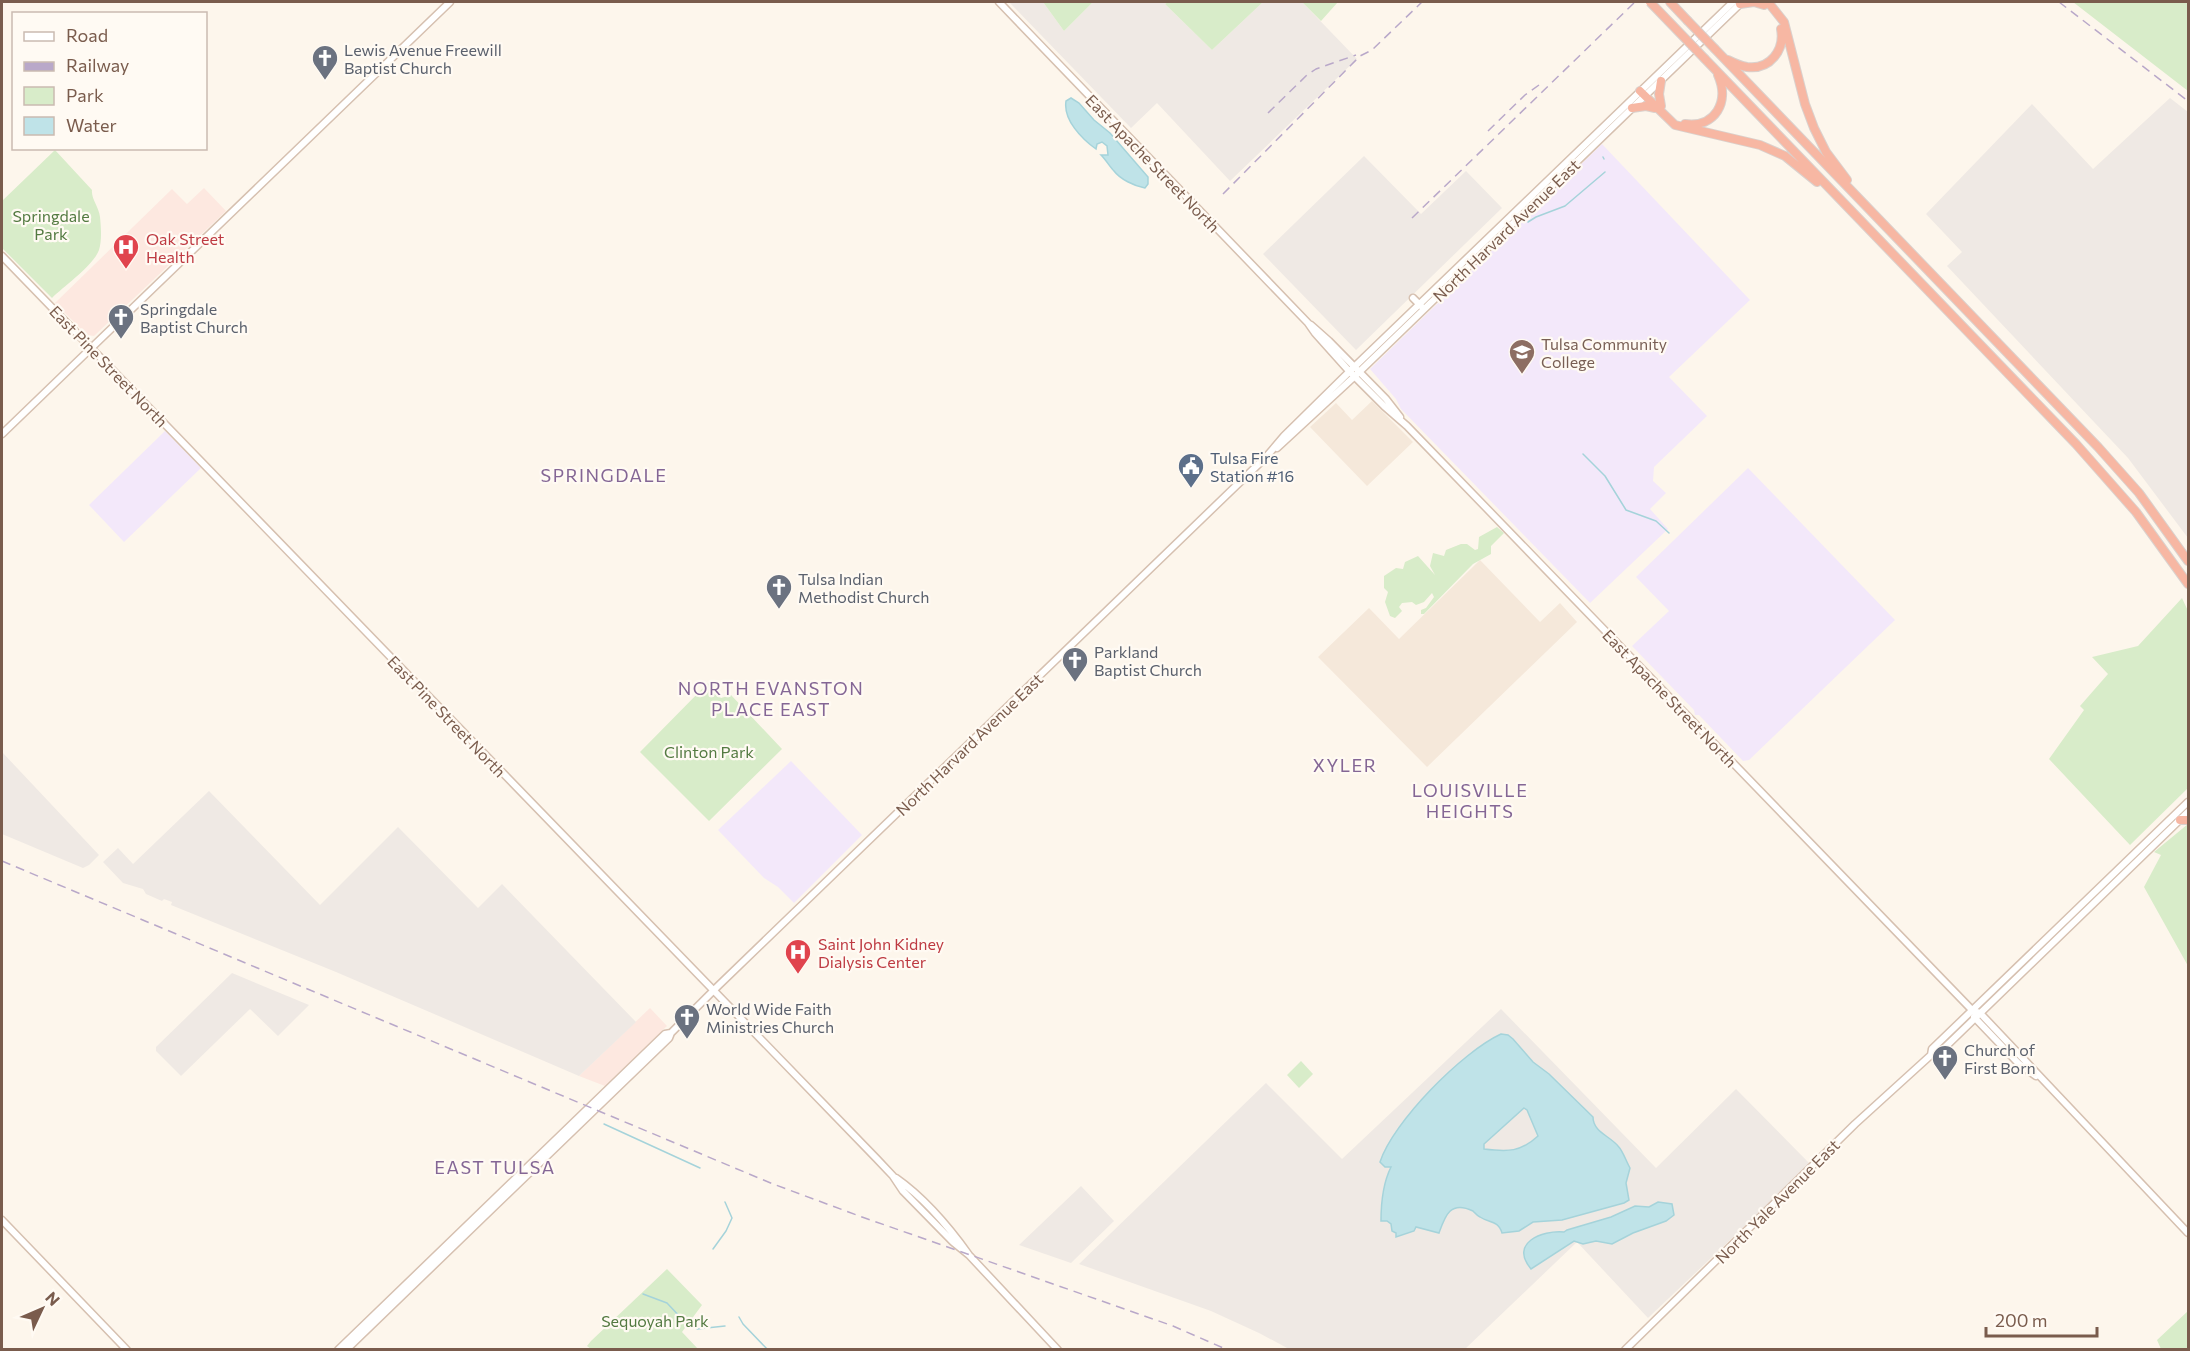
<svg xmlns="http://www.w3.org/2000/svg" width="2190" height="1351" font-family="Commissioner,sans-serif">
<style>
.residential{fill:#f5e8da}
.commercial{fill:#fde8e0}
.industrial{fill:#efe9e4}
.education{fill:#f3e8fa}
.green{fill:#d8ecc9}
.water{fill:#bfe3e8;stroke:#a5d3da;stroke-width:1.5;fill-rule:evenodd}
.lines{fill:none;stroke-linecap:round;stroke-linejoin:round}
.stream{stroke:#a5d3da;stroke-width:1.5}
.secondary-casing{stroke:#d6c0b0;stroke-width:9}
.highway-casing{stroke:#dad1cd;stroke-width:10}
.secondary{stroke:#fff;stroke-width:6}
.highway{stroke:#f7b7a3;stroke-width:8}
.rail{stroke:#b9a8c9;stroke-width:1.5;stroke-dasharray:9 6;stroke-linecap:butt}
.highway-bridge-casing{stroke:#dad1cd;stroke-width:10;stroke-linecap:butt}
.highway-bridge{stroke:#f7b7a3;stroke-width:8}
.labels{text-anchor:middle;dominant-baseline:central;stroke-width:4.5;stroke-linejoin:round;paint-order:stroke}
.worship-label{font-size:16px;fill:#5b616d;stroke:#fffaf3;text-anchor:start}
.street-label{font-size:16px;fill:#7a5c4d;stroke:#fffaf3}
.park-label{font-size:16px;fill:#537a41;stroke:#fffaf3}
.health-label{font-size:16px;fill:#be3a42;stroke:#fffaf3;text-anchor:start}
.education-label{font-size:16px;fill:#785e54;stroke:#fffaf3;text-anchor:start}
.service-label{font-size:16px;fill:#4e5e75;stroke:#fffaf3;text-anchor:start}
.neighbourhood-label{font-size:18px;letter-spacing:1.5px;fill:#846695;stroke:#fffaf3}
</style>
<rect width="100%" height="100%" fill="#fdf6ec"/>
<path class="residential" d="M1372,401L1413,442L1367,486L1310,427L1336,403L1352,420Z
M1480,560L1540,622L1560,603L1577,622L1427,767L1318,657L1369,608L1399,639Z"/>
<path class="commercial" d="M204,188L226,211L94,336L87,335L55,303L172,189L187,204Z
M650,1008L667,1026L605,1086L579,1076Z"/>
<path class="industrial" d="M1009,2H1043L1064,31L1093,2H1168L1165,4L1212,50L1263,2H1302L1357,59L1230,181L1157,103L1131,128Z
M2170,98L2188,112V538L2128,458L1947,266L1962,252L1926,214L2032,104L2093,169Z
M1364,156L1421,214L1466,171L1502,208L1356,350L1263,254Z
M2,752L99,855L89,865L83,868L2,834Z
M209,791L320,905L398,827L478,908L502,884L636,1022L579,1076L336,972L171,905L172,902L164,899L162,901L146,894L143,889L123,883L103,862L118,848L133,864Z
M232,973L309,1005L278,1036L250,1009L181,1076L156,1051V1047Z
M1501,1009L1656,1168L1736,1089L1810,1164L1648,1318L1577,1242L1465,1349H1289L1259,1333L1211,1311L1079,1264L1266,1083L1342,1159Z
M1081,1186L1114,1221L1071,1263L1019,1245Z"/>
<path class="education" d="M1602,144L1750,300L1669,377L1707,416L1654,467L1653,481L1666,493L1650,509L1668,529L1590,603L1401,409L1396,399L1370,369Z
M165,431L201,468L124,542L89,505Z
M1748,468L1895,620L1749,760L1743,761L1699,715H1695L1694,710L1632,646L1669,611L1636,577Z
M791,761L862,835L794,903L778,887L764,878L718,830Z"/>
<path class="green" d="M1043,2H1093L1064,31Z
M1168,2H1263L1212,50L1165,4Z
M1302,2H1338L1321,21Z
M2073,2H2188V91Z
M55,150L92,190C91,199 99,207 100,217C101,226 102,241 99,250C93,266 64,286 52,298L2,248V201Z
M1497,527L1504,533L1491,546V554L1473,564L1424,614H1421V610L1426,608L1434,597L1432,593L1424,602L1416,605L1412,602L1402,603L1399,607L1402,611L1395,618L1390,616L1385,602L1388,592L1384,588V576L1396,568L1403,569L1405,562L1418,556L1435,575L1430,566L1433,553L1444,556L1446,550L1461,544H1467L1475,550L1478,549L1479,537Z
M2182,598L2188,611V788L2130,845L2049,759L2084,710L2080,706L2108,674L2092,657L2138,646Z
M708,683L721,698L731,695L782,749L709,821L640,752Z
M2188,824V966L2144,887L2161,855L2154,852Z
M1301,1061L1313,1074L1299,1088L1287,1075Z
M667,1269L702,1305L682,1332L698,1349H591L587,1346L591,1341Z
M2188,1311V1349H2161L2157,1340Z"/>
<path class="water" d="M1071,98L1079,103L1094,120L1110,133L1148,177V184L1145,188C1134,186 1120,179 1114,171C1110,167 1106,160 1101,155H1108L1107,146L1102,142L1097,144L1096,149C1082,139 1063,120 1066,101Z
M1501,1034L1508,1035L1513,1039L1533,1062L1549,1074L1593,1117C1593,1132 1610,1136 1618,1146C1623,1151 1626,1161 1630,1168L1626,1183L1629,1200L1624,1203L1562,1220L1533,1222L1519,1231L1502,1233C1498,1220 1489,1223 1480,1217C1477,1216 1475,1213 1473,1211C1450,1200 1445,1216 1439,1233L1416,1227L1414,1231L1396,1237V1233L1392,1231L1391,1224L1387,1221H1381C1381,1203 1383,1183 1391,1167H1385L1380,1162C1393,1122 1462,1052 1501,1034ZM1524,1108L1527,1110L1538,1136C1521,1152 1508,1152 1484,1149V1144Z
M1658,1202L1672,1204L1674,1215L1666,1221L1633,1233L1612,1244L1596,1241L1583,1244L1574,1241L1531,1269C1509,1243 1542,1230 1564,1232L1567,1230L1611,1217L1635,1206L1649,1207Z"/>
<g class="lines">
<path class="stream" d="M1603,157L1604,159
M1528,222L1536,217L1565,206L1605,172
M1583,454L1605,476L1626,510L1656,521L1669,533
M604,1124L700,1168
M713,1249L726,1231L732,1218L725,1202
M643,1294L667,1303L682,1319L697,1329L725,1326
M739,1317L743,1324L768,1350"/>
<g class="secondary-casing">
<path id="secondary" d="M999,2L1308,323L1315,333L1349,371L1384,406L1407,426L1973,1011L1980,1013L2188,1233
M2,256L876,1158L893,1176L903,1191L953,1242L969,1255
M1413,298L1422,307
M1311,325L1329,341L1386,399L1400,417
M2,434L450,2
M1277,448L1355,376L1742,2
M1974,1017L2019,1064L2036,1076
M1931,1055L1932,1049L2188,802
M896,1178C923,1197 949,1227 969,1255L1058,1350
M2,1220L127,1350
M338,1350L665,1034L671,1033
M346,1350L669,1038L671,1033L718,986L1267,456L1284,436L1348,373L1733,2
M1625,1350L1855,1124L1931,1055H1937L2188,812"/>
</g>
<g class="highway-casing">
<path id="highway" d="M1670,2L1687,20
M1768,2L1784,22L1805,104L1814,128L1826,152L1847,180
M1740,4L1754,2L1764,5
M1715,49L2098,447L2139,493L2188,561
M1705,59L2076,444L2136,512L2188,584
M1728,60C1734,63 1741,66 1747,67C1770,70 1785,50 1781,29
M1661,81L1659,94L1661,106
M1640,91L1675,125L1760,145L1785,156L1817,182
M1632,108L1646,106L1655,108
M1685,124C1715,128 1730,102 1718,75
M2180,820H2188"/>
</g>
<use href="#secondary" class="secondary"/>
<use href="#highway" class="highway"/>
<path class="rail" d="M2059,2L2188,101
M1268,113L1307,75L1316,69L1356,55
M1488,131L1525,95L1539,85
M1223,194L1360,56L1372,50L1422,2
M1412,218L1635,2
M2,861L773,1184L862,1217L1173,1326L1228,1350"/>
<g class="highway-bridge-casing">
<path id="highway-bridge" d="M1650,2L1705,59
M1687,20L1715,49"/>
</g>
<use href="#highway-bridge" class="highway-bridge"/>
</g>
<defs>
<g id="church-pin" transform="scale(1.35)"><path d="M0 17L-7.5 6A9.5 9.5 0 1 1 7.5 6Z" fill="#6b7280" stroke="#fffaf3"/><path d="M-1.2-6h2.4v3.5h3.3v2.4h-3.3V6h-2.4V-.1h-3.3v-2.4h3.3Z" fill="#fff"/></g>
<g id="hospital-pin" transform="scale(1.35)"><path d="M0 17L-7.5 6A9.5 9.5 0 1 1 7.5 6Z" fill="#e0444e" stroke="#fffaf3"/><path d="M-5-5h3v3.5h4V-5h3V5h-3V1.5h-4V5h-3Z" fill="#fff"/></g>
<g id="university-pin" transform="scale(1.35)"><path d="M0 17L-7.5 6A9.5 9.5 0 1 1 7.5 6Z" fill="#8d6e63" stroke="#fffaf3"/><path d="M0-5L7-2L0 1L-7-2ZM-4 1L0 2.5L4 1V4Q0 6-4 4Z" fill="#fff"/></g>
<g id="civic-pin" transform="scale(1.35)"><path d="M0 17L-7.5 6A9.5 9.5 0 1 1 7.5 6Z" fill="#5c6f8a" stroke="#fffaf3"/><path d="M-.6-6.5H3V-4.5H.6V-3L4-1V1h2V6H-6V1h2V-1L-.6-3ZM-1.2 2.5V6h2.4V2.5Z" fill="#fff"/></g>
</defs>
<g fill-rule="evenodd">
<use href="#church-pin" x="325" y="58"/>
<use href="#hospital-pin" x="126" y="247"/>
<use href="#church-pin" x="121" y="317"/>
<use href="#university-pin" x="1522" y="352"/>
<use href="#civic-pin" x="1191" y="466"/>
<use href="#church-pin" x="779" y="587"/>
<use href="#church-pin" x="1075" y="660"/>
<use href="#hospital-pin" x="798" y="952"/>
<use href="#church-pin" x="687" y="1017"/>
<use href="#church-pin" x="1945" y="1058"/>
</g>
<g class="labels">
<g class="worship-label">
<text x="344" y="49">Lewis Avenue Freewill<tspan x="344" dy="18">Baptist Church</tspan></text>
<text x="140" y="308">Springdale<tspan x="140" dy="18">Baptist Church</tspan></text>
<text x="798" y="578">Tulsa Indian<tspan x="798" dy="18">Methodist Church</tspan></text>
<text x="1094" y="651">Parkland<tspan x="1094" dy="18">Baptist Church</tspan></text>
<text x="706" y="1008">World Wide Faith<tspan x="706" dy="18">Ministries Church</tspan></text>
<text x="1964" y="1049">Church of<tspan x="1964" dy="18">First Born</tspan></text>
</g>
<g class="street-label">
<text transform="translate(1153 163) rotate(46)">East Apache Street North</text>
<text transform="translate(1506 230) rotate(-44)">North Harvard Avenue East</text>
<text transform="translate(109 366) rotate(46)">East Pine Street North</text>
<text transform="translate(1670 698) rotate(46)">East Apache Street North</text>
<text transform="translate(447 716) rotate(46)">East Pine Street North</text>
<text transform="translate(969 744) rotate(-44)">North Harvard Avenue East</text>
<text transform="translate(1777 1201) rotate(-45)">North Yale Avenue East</text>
</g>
<g class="park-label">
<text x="51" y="215">Springdale<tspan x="51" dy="18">Park</tspan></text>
<text x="709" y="751">Clinton Park</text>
<text x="655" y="1320">Sequoyah Park</text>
</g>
<g class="health-label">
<text x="146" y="238">Oak Street<tspan x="146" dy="18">Health</tspan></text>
<text x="818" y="943">Saint John Kidney<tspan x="818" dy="18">Dialysis Center</tspan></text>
</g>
<g class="education-label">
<text x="1541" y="343">Tulsa Community<tspan x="1541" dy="18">College</tspan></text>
</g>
<g class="service-label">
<text x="1210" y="457">Tulsa Fire<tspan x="1210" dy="18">Station #16</tspan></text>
</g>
<g class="neighbourhood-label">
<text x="604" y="475">SPRINGDALE</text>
<text x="771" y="688">NORTH EVANSTON<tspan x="771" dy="21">PLACE EAST</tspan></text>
<text x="1345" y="765">XYLER</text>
<text x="1470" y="790">LOUISVILLE<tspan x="1470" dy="21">HEIGHTS</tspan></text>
<text x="495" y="1167">EAST TULSA</text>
</g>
</g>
<rect width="2190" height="1351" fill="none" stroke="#7a5c4d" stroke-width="6"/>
<rect x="12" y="12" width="195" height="138" fill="#fffaf3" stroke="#cabbb1" stroke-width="1.5"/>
<rect x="24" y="32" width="30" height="9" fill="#ffffff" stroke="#cabbb1" stroke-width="1.5"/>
<text x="66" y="42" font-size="18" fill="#7a5c4d">Road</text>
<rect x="24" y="62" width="30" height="9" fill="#b9a8c9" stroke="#cabbb1" stroke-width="1.5"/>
<text x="66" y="72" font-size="18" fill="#7a5c4d">Railway</text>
<rect x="24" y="87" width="30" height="18" fill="#d8ecc9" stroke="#cabbb1" stroke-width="1.5"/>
<text x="66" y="102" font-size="18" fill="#7a5c4d">Park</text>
<rect x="24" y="117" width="30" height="18" fill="#bfe3e8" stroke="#cabbb1" stroke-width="1.5"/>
<text x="66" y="132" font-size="18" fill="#7a5c4d">Water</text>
<g transform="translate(42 1309) rotate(46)" stroke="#fffaf3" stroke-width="4.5" paint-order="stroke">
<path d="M0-4.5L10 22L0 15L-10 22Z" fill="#7a5c4d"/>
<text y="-9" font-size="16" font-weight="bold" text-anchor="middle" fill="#7a5c4d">N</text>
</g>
<path d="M1986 1327v9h111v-9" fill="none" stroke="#7a5c4d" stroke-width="3"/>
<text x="1995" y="1327" font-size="18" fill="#7a5c4d" stroke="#fffaf3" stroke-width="4.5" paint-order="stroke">200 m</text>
</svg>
